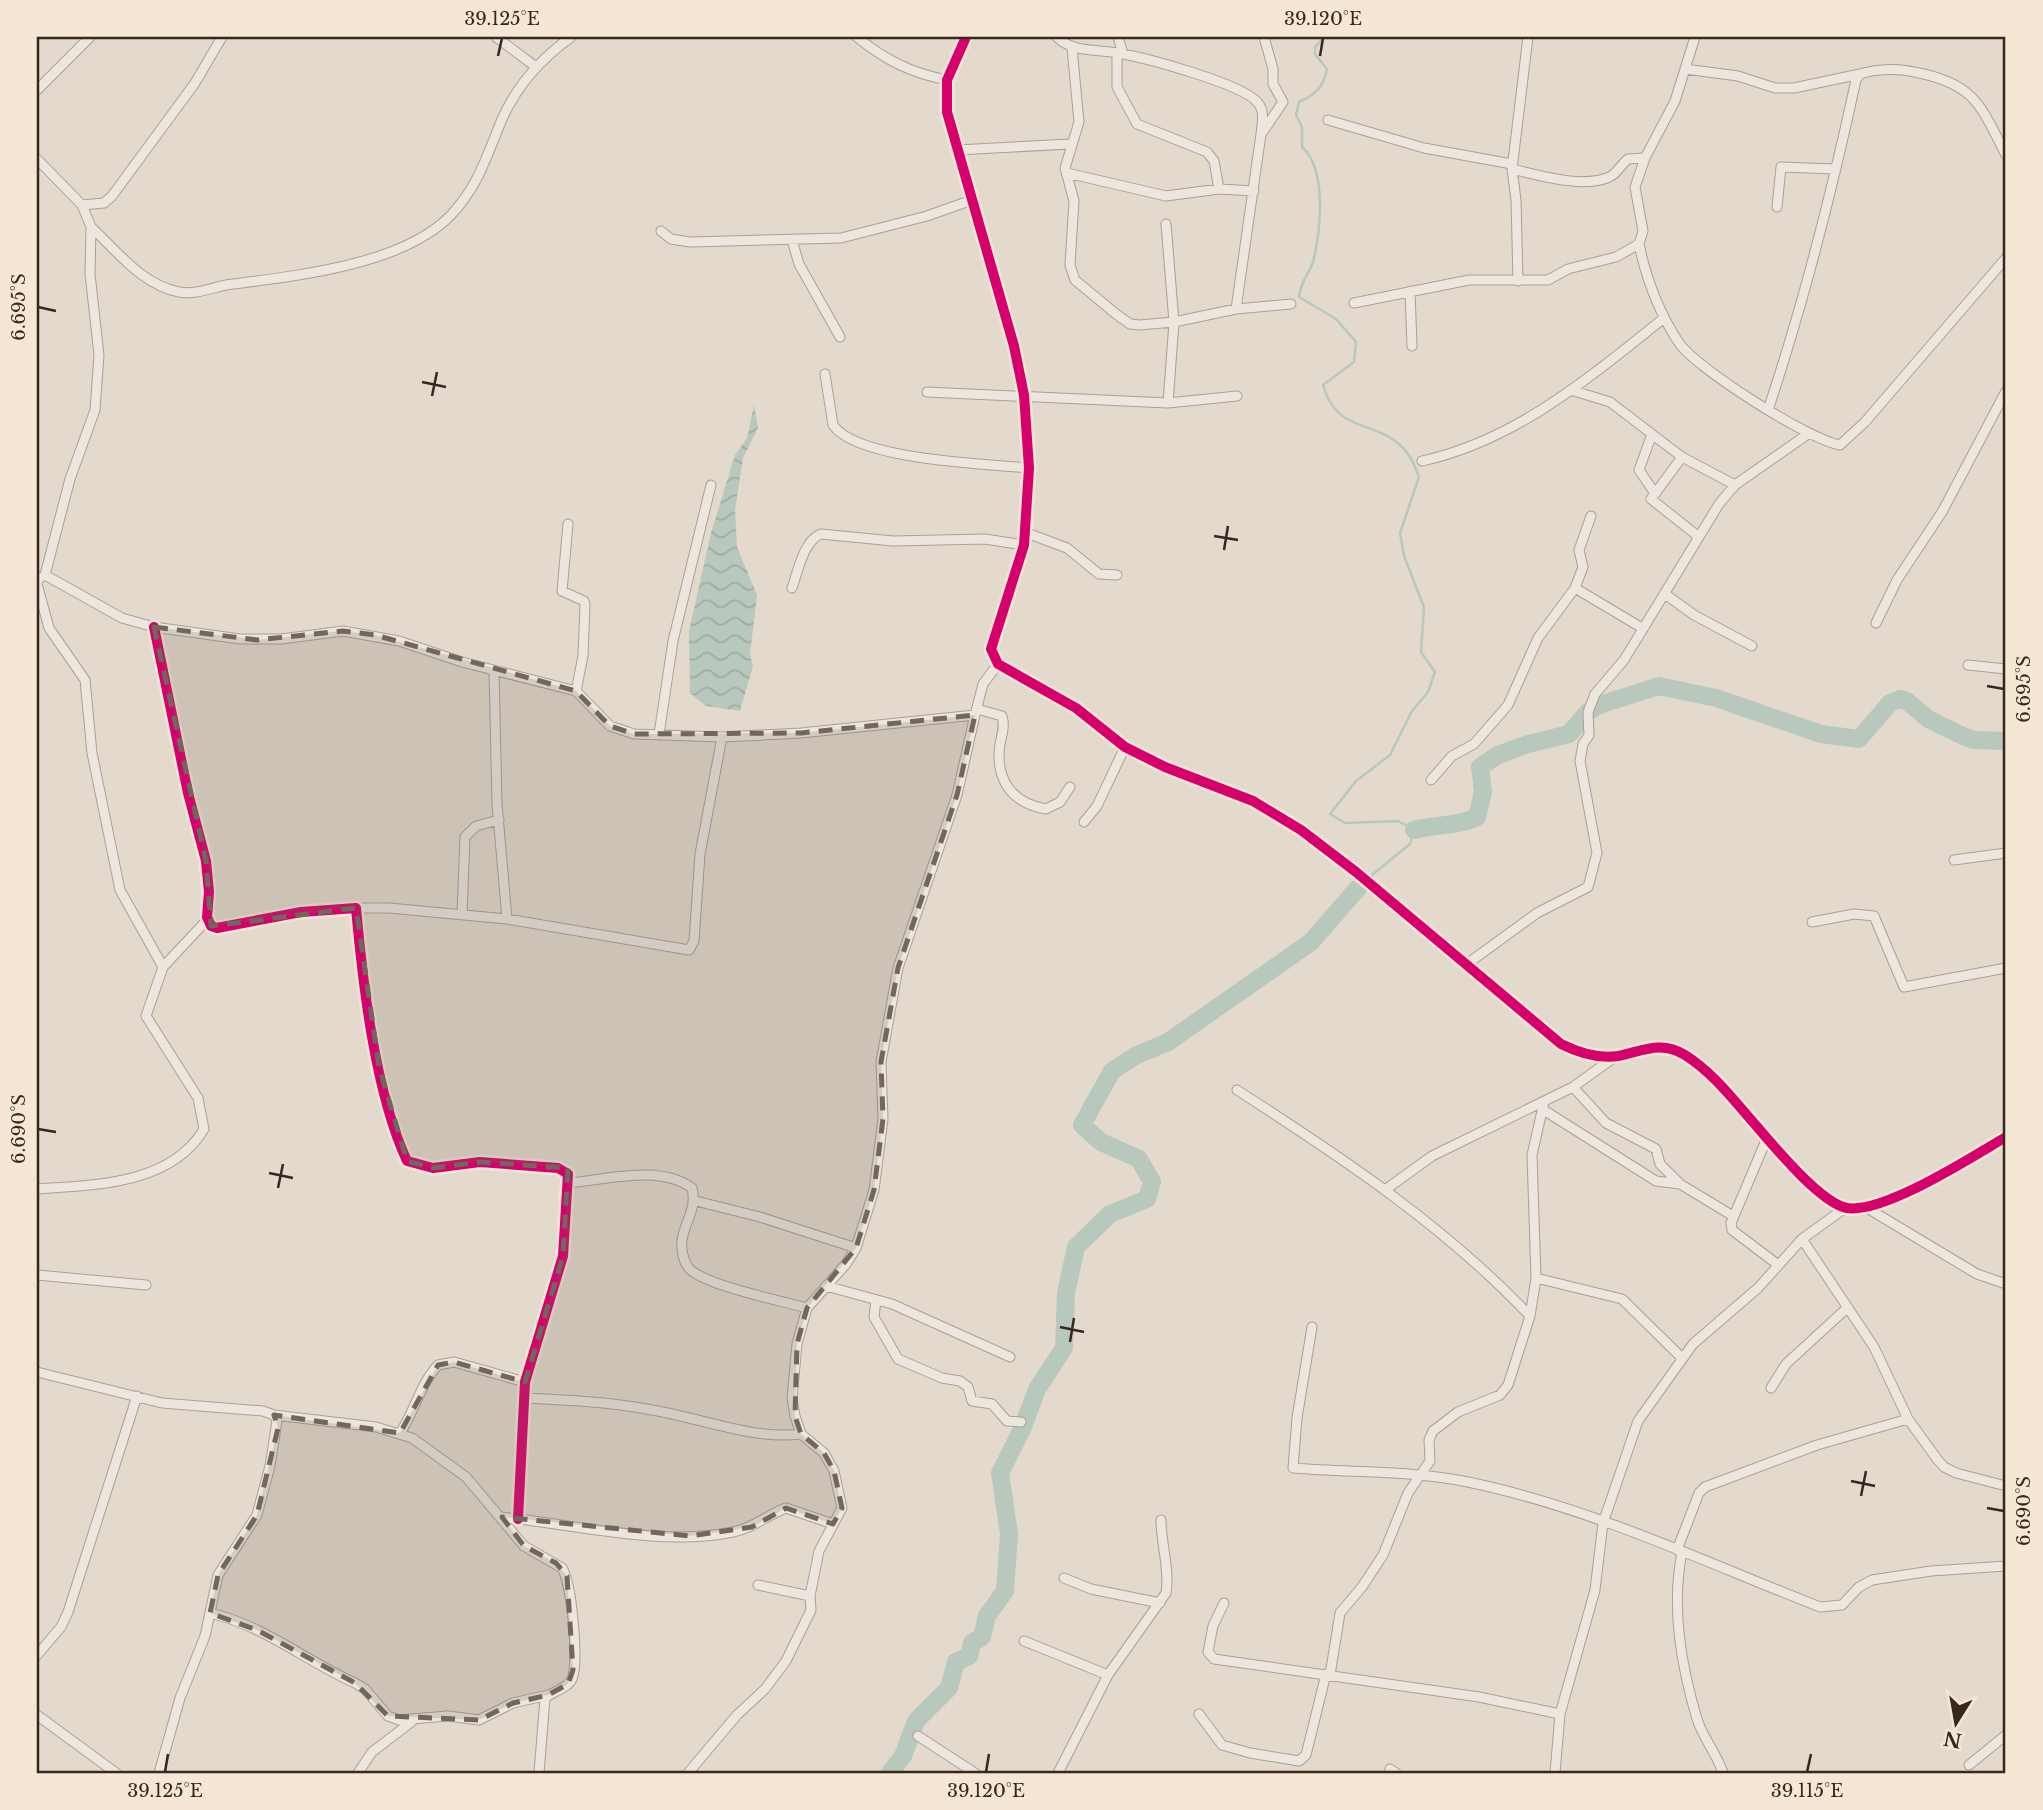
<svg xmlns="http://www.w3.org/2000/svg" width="2043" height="1810" font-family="'Libre Baskerville',serif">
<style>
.water{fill:url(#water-waves)}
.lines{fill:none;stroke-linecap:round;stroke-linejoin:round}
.stream{stroke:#b8c8bc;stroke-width:2.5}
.river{stroke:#b8c8bc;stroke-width:18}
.minor-casing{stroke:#a9a096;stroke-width:11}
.tertiary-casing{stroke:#a9a096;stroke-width:13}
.minor{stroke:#ece6df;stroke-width:9}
.tertiary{stroke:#ece6df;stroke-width:10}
.cycleway-casing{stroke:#f4e7d4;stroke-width:15}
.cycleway{stroke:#d6006c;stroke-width:10}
.marked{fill:#73665c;fill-opacity:0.2;stroke:#73665c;stroke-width:5;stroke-dasharray:14 9;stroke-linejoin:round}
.ticks{fill:none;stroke:#37271f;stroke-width:2.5}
.neatline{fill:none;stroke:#37271f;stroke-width:2.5}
.ticks-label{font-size:18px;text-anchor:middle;fill:#37271f}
</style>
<defs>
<pattern id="water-waves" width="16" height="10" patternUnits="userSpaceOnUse" patternTransform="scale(1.75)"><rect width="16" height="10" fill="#b8c8bc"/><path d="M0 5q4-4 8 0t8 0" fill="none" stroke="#9faca1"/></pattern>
</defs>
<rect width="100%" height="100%" fill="#e3dacd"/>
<path class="water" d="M754,405L758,428L743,458L735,510L737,547L757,595L750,654L753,666L740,711L706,706L690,693L689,631L711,533L735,455L747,438Z"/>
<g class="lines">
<path class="stream" d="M1325,37L1315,47V54L1327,69C1323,88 1316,94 1299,102L1296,115L1302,127V147C1327,169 1321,230 1313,262C1309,275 1302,277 1299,297L1336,319L1356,342L1354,362L1323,385C1337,435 1375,418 1404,449C1412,457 1415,467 1419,477L1400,533L1404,556L1424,607L1421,652L1435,672L1428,692L1412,711L1390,755L1356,781L1330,814L1345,823L1398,821L1414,830L1410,844L1367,879"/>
<path class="river" d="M1414,830C1436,824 1456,827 1477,817L1483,792L1480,767L1498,755L1528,744L1569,734L1588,712L1599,705L1659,686L1716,698L1821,734L1859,739L1890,703L1900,699L1907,701L1928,719L1963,736L1974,740L2006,741
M890,1773L903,1756L916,1721L949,1688L956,1662L969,1656L972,1643L982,1637L987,1616L1005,1591L1009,1534L1000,1473L1023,1427L1037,1389L1064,1348L1066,1293L1076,1247L1110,1214L1147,1199L1152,1182L1139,1159L1101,1142L1082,1125L1112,1071L1135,1056L1168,1042L1311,942L1358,888"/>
<g class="minor-casing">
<path id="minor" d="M496,37L536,67
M857,37C885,60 911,73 947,80
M1057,37C1073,53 1097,49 1117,53C1143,57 1244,84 1258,103C1265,111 1262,124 1261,134L1236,309
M1118,37L1123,54
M1072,48L1079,122L1065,168L1074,201L1070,265L1075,280L1116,314L1130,324L1139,325L1174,322L1236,309L1291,304
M1117,53V87L1137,124L1207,152L1214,161L1219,189
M1685,69L1738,76L1775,88H1794L1860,74
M37,90L90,37
M1328,120L1424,148L1512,164
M1262,133L1283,102L1273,84V69L1264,37
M957,150L1070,144
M37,159L82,205L91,227L90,274L99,355L95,410L70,479L45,575
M1512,169C1539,175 1579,188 1607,178C1617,175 1620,165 1628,159L1645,158
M1067,173L1166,196L1219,189L1254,191
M82,205L104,203L112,196L195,83L222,37
M1777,207L1781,167L1834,169
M1166,224L1174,322L1168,403
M91,227C117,251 142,285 179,292C195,295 211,288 226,285C293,276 402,266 451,215C480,184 487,154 503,117C518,84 542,58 571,37
M661,231L671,239L690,242L841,238L927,216L972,200
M792,240L799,264L840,337
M1639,244C1646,278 1660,314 1679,343C1696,368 1809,440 1840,445L1865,422L2006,258
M1518,281L1516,200L1512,169L1528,37
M1410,291L1412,346
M1354,303L1469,280H1548L1568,269L1616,257L1639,244L1643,231L1635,187L1645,158L1675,101L1695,37
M825,374L833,425C857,460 986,464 1029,468
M1574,391L1610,402L1682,457L1735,485
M927,392L1168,403L1237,396
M1768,410C1804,302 1832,191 1856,80L1860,74C1876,69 1898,68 1914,72C1974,83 1980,104 2006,155
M1652,434L1639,470L1654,492
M1682,457L1651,499L1699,537
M1422,461C1517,440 1590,377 1664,318
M568,524L562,591L584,601L585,605L583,656L576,691
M1024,532L1067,548L1099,574L1117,575
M37,580L45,575L122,618L154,627L240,639H281L343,631L399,641L462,662L576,691L610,726L634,734L722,737L801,733L975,715L983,684L998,664
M37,584L49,628L85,680L92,753L120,890L163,967
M792,588C798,571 804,540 821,534L893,541L985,539L1024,545
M1575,588L1583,567L1579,550L1591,516
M1665,594L1694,615L1752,646
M1876,623L1897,580L1942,512L2006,391
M154,627L188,793L206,861L209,892L207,917L211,926L217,928L301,912L356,908C363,985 375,1092 407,1161L433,1168L480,1162L558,1168L568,1174L563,1256L525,1382L518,1519
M1968,665L2006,669
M494,670L497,804L507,919
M977,709L1002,716C1005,726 1002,734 1000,744C995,779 1011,803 1046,809L1060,802L1070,787
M659,734L673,641L711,485
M1431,780L1452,756L1474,744L1508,705L1538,638L1575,588L1642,628
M1084,822L1097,806L1125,747
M1954,860L2006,853
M356,908H389L507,919L689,950L694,941L700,854L722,737
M462,914L465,837L476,826L499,820
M1812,922L1854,914L1874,916L1904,987L2006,968
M1467,964L1537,913L1588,887L1597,853L1580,761L1583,744L1589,735L1588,712L1595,694L1624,660L1719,504L1735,485L1808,434
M1573,1087L1606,1123L1656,1149L1660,1164L1680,1184L1733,1216
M1237,1090C1341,1157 1445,1226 1530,1316
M1542,1109L1656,1181L1680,1184
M1767,1138L1731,1223L1732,1230L1777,1264
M568,1183C606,1180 659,1164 692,1188C697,1209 685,1221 682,1240C681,1249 683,1260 688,1267C701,1285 783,1301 807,1308
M37,1189C94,1185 171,1185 204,1129L198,1098L146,1016L163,967L207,920
M1385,1190L1432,1156L1573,1087L1616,1056
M696,1201L760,1217L856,1248
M1867,1208L1977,1274L2006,1284
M1802,1239L1874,1347L1908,1419L1937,1459L1944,1467L1956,1473L2006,1486
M37,1275L146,1285
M1536,1278L1622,1299L1682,1358
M826,1286L892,1304L1010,1357
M876,1300L874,1317L898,1359L942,1378L960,1381L968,1387L972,1401L992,1404L1007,1421L1021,1422
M1312,1327L1297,1418L1293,1468C1352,1473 1410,1470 1468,1482C1589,1507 1705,1562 1820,1607L1842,1605L1859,1587L1872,1580L1931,1571L2006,1566
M37,1372L162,1403L263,1411L274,1415L277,1421L270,1466L257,1515L218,1575L205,1636L180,1698L159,1773
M1771,1388L1786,1364L1847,1308
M523,1398C566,1400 610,1402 652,1410C701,1418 752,1440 801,1434
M274,1415L376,1427L412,1438L466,1477L524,1546L562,1568C572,1584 579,1662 572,1679C568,1688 552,1692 545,1698L539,1773
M400,1433C415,1411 420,1384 438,1365L454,1362L525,1382
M501,1517C573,1524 662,1547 733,1532C754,1528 767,1515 786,1508L833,1524
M1677,1550L1699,1493L1705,1487L1817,1445L1908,1419
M1682,1552C1671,1608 1681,1665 1697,1719C1703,1738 1717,1754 1723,1773
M1064,1578L1091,1589L1160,1603
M758,1585L810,1596
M1224,1603L1213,1626L1208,1652L1214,1659L1479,1697L1560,1714
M210,1613C263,1625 306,1661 355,1683L365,1689L388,1716L399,1720L448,1716L479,1720L513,1703L548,1695
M1024,1641L1108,1675
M37,1655L61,1627L68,1612L137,1396
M1330,1675L1340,1613L1362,1587L1383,1555L1408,1493L1430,1461L1429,1440L1433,1431L1458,1412L1500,1395L1508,1385L1530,1316L1536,1278L1532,1155L1544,1102
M1199,1714L1222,1745L1250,1753L1299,1761L1306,1755L1326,1674
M37,1715L116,1773
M918,1736L975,1773
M1969,1765L2006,1735
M1390,1769L1396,1773
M358,1773L372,1752L414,1720
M688,1773L737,1715L765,1689L786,1661L811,1610L810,1596L819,1551L842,1508L834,1471L824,1453L801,1434L795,1416L792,1398L797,1344L807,1308L846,1264L856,1248L874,1190L883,1119L881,1062L898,968L957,795L975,715
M1058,1773L1108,1675L1166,1593C1170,1571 1161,1543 1161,1520
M1555,1773L1560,1714L1595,1590L1603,1523L1638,1421L1693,1344L1758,1288L1802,1239L1845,1208"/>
</g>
<g class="tertiary-casing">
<path id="tertiary" d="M966,37L947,80V112L1014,346L1024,395L1029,468L1024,545L991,649L998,664L1076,708L1125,747L1165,767L1253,801L1301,830L1356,872L1561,1044C1579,1053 1598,1059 1618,1056C1643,1051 1661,1040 1685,1055C1712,1072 1732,1098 1753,1122C1772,1144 1820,1203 1847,1208C1884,1214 1973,1156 2006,1137"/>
</g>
<use href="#minor" class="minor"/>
<use href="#tertiary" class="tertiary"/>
<g class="cycleway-casing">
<path id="cycleway" d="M966,37L947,80V112L1014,346L1024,395L1029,468L1024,545L991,649L998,664L1076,708L1125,747L1165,767L1253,801L1301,830L1356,872L1561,1044C1579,1053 1598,1059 1618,1056C1643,1051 1661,1040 1685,1055C1712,1072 1732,1098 1753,1122C1772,1144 1820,1203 1847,1208C1884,1214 1973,1156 2006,1137
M154,627L188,793L206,861L209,892L207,917L211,926L217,928L301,912L356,908C363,985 375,1092 407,1161L433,1168L480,1162L558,1168L568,1174L563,1256L525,1382L518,1519"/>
</g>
<use href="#cycleway" class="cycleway"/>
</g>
<path class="marked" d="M154,627L257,640L343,631L375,635L576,691L610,726L634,734L801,733L975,715L957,795L898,968L881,1062L883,1119L874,1190L856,1248L807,1308L797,1344L795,1416L801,1434L824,1453L834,1471L842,1508L833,1524L786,1508L752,1527L690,1536L502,1517L524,1546L556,1563L567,1576L573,1670L568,1684L548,1695L513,1703L479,1720L388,1716L355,1683L257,1630L210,1613L218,1575L257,1515L278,1428L274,1415L400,1433L438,1365L454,1362L525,1382L563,1256L568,1168L480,1162L433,1168L407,1161L379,1067L356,908L211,926L206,861Z"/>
<path class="ticks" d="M498,56L502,38M1320,56L1323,38M38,307L56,311M422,382L446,387M432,396L437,372M1214,536L1238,540M1224,550L1228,526M1987,686L2004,689M38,1129L56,1132M269,1173L293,1178M278,1188L283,1164M1060,1327L1084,1332M1070,1342L1074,1318M1851,1481L1875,1486M1861,1496L1866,1471M1987,1508L2004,1511M165,1772L168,1754M986,1772L989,1754M1807,1772L1811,1754"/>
<rect width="2043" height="1810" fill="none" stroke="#f4e7d4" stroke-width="77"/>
<g transform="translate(1956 1723) rotate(191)" stroke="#f4e7d4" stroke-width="5" paint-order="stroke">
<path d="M0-5L12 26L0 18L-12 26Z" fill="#37271f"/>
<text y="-10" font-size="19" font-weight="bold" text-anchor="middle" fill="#37271f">N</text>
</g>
<rect x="38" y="38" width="1966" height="1734" class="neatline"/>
<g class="ticks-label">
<text x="502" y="25">39.125°E</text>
<text x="1323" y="25">39.120°E</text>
<text transform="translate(19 307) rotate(-90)" y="6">6.695°S</text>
<text transform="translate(2024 689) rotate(-90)" y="6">6.695°S</text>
<text transform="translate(19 1129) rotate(-90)" y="6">6.690°S</text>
<text transform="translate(2024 1511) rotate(-90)" y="6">6.690°S</text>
<text x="165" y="1797">39.125°E</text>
<text x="986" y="1797">39.120°E</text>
<text x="1807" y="1797">39.115°E</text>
</g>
</svg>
